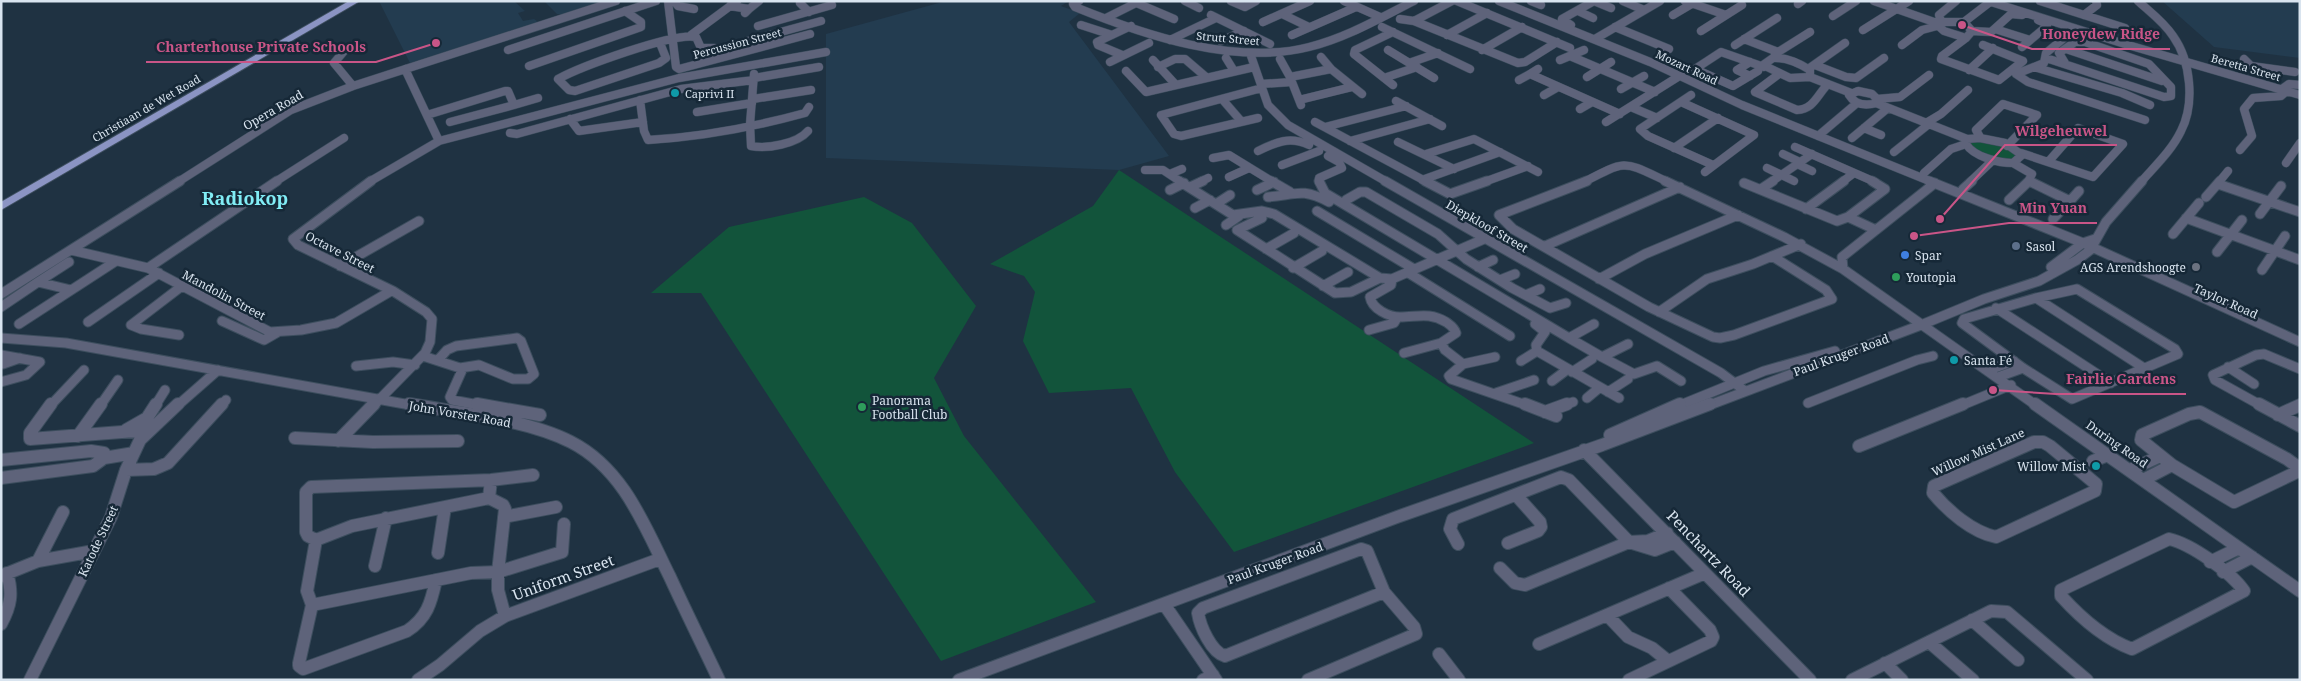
<svg xmlns="http://www.w3.org/2000/svg" width="2301" height="681" font-family="'Noto Serif',serif">
<style>
.built{fill:#233c50}
.green{fill:#12543b}
.lines{fill:none;stroke-linecap:round;stroke-linejoin:round}
.minor-far2-casing{stroke:#3d4e5e;stroke-width:9}
.minor-far1-casing{stroke:#3d4e5e;stroke-width:11}
.minor-casing{stroke:#3d4e5e;stroke-width:14}
.major-casing{stroke:#3d4e5e;stroke-width:2}
.minor-far2{stroke:#5e637a;stroke-width:8}
.minor-far1{stroke:#5e637a;stroke-width:9}
.minor{stroke:#5e637a;stroke-width:12}
.major{fill:#8b94c3;fill-rule:evenodd}
.culture-dot{fill:#0f9aa8;stroke:#162837;stroke-width:2}
.service-dot{fill:#5c6f8a;stroke:#162837;stroke-width:2}
.shop-dot{fill:#3f7fe0;stroke:#162837;stroke-width:2}
.worship-dot{fill:#6b7280;stroke:#162837;stroke-width:2}
.leisure-dot{fill:#2e9e5b;stroke:#162837;stroke-width:2}
.labels{text-anchor:middle;dominant-baseline:central;stroke-width:5;stroke-linejoin:round;paint-order:stroke}
.far-street-label{font-size:11px;fill:#d9e4ef;stroke:#162837}
.far-poi-label{font-size:11px;fill:#d9e4ef;stroke:#162837;text-anchor:start}
.street-label{font-size:12px;fill:#d9e4ef;stroke:#162837}
.poi-label{font-size:12px;fill:#d9e4ef;stroke:#162837;text-anchor:start}
.near-street-label{font-size:15px;fill:#d9e4ef;stroke:#162837}
.district-label{font-size:18px;font-weight:bold;fill:#81ecf5;stroke:#162837}
.leader{fill:none;stroke:#c95587;stroke-width:2}
.callout-dot{fill:#c95587;stroke:#162837;stroke-width:2}
.callout-label{font-size:14px;text-anchor:middle;font-weight:bold;fill:#c95587;stroke:#162837;stroke-width:5;stroke-linejoin:round;paint-order:stroke}
</style>
<rect width="100%" height="100%" fill="#1f3242"/>
<path class="built" d="M379,1H514L525,11L518,13L523,21L534,19L537,21L535,24L410,63Z
M544,1H604L563,14H557Z
M946,1H1069L1061,6L1080,13L1069,22L1169,156L1119,170L826,158V34Z
M2162,1H2300V58L2214,47Z"/>
<path class="green" d="M1981,138L2013,149L2018,155L2011,162L1976,151L1969,142Z
M1119,170L1534,443L1234,552L1175,472L1131,388L1049,393L1023,341L1035,292L1024,276L990,264L1093,206Z
M864,197L912,223L976,306L934,378L964,436L1096,602L941,661L701,293H651L729,227Z"/>
<g class="lines">
<g class="minor-far2-casing">
<path id="minor-far2" d="M668,1L676,67L679,69L810,34
M674,1L678,6L694,9
M1079,1L1073,4L1075,7C1144,35 1235,66 1309,47C1346,38 1380,18 1414,1
M1132,1L1174,19
M1185,1L1199,8
M1231,1L1245,7L1256,1
M1344,1L1380,17
M1457,1L1570,48
M1499,1L1650,62L1742,105L1932,182
M1531,1L1541,5
M1594,1L1611,8
M1623,1L1644,10
M1685,1L1726,15
M1874,1L1934,22
M1988,1L2128,45L2300,95
M2040,1L2125,28
M2138,1C2150,12 2164,22 2173,36C2191,61 2195,104 2181,131C2172,150 2155,166 2141,182
M800,3L809,12
M1798,4L1802,1
M730,6L749,9L745,13
M749,9L759,1
M1578,11L1593,18
M1282,14L1309,27
M1211,15L1270,44
M1673,15L1695,2
M2084,15L2097,5L2096,1
M1833,16L1856,1
M1106,18L1136,3
M1400,19L1414,21L1452,1
M1414,21L1518,63L1525,62L1557,42
M1941,21L1939,15L1956,1
M1263,22L1310,1
M1934,22H1964L1972,31L1966,38L1944,31Z
M1964,22L1990,2
M1081,25L1112,35
M1571,25L1562,19L1594,1
M758,26L832,5
M1382,27L1470,69
M1615,27L1669,49
M1995,29L2030,40
M2075,29L2046,53L2044,63L2016,74L2028,82L2145,120
M1863,30L1909,1
M1701,31L1742,5
M1972,31L1991,32L2011,14L2022,15
M1393,32L1355,50L1354,54L1393,85
M691,35L737,1
M1292,35L1356,7
M1447,35L1487,13
M1966,38L1942,56L1941,59L1999,80L2023,61L1983,45
M1595,39L1660,1
M1744,39L1778,52
M1170,40L1216,18
M1221,41L1244,31
M744,42L821,21
M660,43L666,58L659,63L575,91L569,90L558,79C580,67 674,32 696,37L701,48H714
M1735,45L1777,18
M1902,45L1922,30L1937,26
M2022,47L2047,26V24L2038,20
M2066,49L2162,81
M345,50L334,63L353,86
M508,50L656,1
M1388,50L1434,78
M1482,50L1522,27
M1250,53L1268,105L1288,125L1387,182
M1122,55L1098,45L1097,42L1131,26
M1570,56L1655,92
M1321,57L1331,69L1362,94
M1777,57L1775,54L1810,32
M1226,58L1234,71
M1773,58C1787,57 1799,63 1810,70V77L1790,78L1763,65Z
M2046,58L2164,97L2171,96V87L2149,64L2085,42H2075L2059,53L2065,63
M1280,59L1290,77L1301,105
M2244,59L2251,66L2295,72
M1153,60L1176,85
M1560,60L1584,50
M1110,62L1149,43
M1750,62L1737,70L1750,76
M1409,63L1438,53
M1815,65L1846,77L1856,78L1884,58
M529,66L641,27V22L625,11
M1158,67L1175,59H1185L1206,77
M1811,67L1845,43
M2034,67L2122,93L2150,105
M1538,69L1530,74L1620,114
M1969,70L1993,48
M1126,71L1146,92L1254,67
M1758,71L1733,86L1695,69L1721,52L1764,67
M754,74L750,124L751,146C767,149 797,144 808,131
M1779,74L1755,92L1797,110C1814,109 1817,95 1828,84
M1290,77L1331,69
M1587,77L1611,62
M1810,77L1851,93
M754,78L819,67
M1384,78L1417,67
M1519,80L1530,74
M1261,84L1292,82
M1621,89L1644,76
M2282,89L2289,84L2300,85
M1858,91L1872,94L1877,99V103C1866,106 1855,105 1849,95Z
M1544,95L1558,87
M1691,95L1640,129L1648,136L1713,165
M753,99L811,90
M1222,99L1241,121
M1877,99L1900,97L1929,75
M640,100L644,131L648,140C700,137 754,127 805,113L809,107
M1299,100L1352,87
M1396,101L1442,126
M1681,102L1754,135L1705,172
M1876,103L1967,139
M514,105L538,98
M1631,107L1657,118
M1580,109L1592,102
M697,112L752,103
M427,115L505,91H508L514,105L450,122
M1258,118L1181,136L1174,134L1161,115L1262,88
M570,119L579,131L643,122
M1315,122L1427,182
M1606,122L1681,75
M1926,123L1941,114L1968,90
M1325,127L1406,106
M1864,128L1881,135
M510,133L517,134L681,89L754,80
M1818,136L1857,103
M1980,137L1976,130L2003,104L2037,115L2007,146
M1852,138L1888,108
M1980,138L2005,143L2022,155L2013,163C1999,163 1974,157 1966,144L1967,139Z
M439,141L679,78L826,52
M1350,141L1430,119
M1398,142L1454,169
M1795,147L1875,182
M1674,148L1718,118
M2240,150L2252,136L2244,109L2253,98L2281,96L2287,91
M1258,151C1276,142 1290,136 1309,145
M1894,152L1929,124
M2021,153L2093,177L2123,144L2078,128L2049,161
M1426,154L1474,139L1538,172
M1783,154L1800,162
M1213,158L1229,155L1273,182
M2013,163L2032,174L2028,182
M2286,163L2300,143
M1797,164L1812,171
M1282,165L1319,151
M1767,168L1794,181
M1145,170H1163L1181,182
M1924,173L1951,149L1966,144
M1170,174L1182,169
M1229,177L1249,168
M1422,180L1500,152
M178,182L291,110L353,86L616,1
M275,182L344,138
M369,182L439,141L405,69
M1200,182L1208,178
M1319,182V178L1342,168L1339,162L1328,156
M1484,182L1528,166
M1584,182C1628,159 1623,161 1668,182
M1771,182L1812,154
M1842,182L1854,173
M1970,182L1993,160
M2219,182L2228,171"/>
</g>
<g class="minor-far1-casing">
<path id="minor-far1" d="M371,181L293,239L298,245L393,291L426,312L432,319L430,342L425,353L373,406
M1179,181L1233,215L1262,211L1274,214L1380,278L1392,279L1484,239
M1271,181L1290,192
M1319,181L1325,193L1569,338L1594,324
M1385,181L1721,373L1745,391
M1425,181L1450,194L1487,181
M1587,181L1499,215L1513,229L1649,307L1713,337L1720,338L1734,335L1832,299L1826,290L1772,256
M1665,181L1784,237L1843,269
M1929,181L2083,243L2300,342
M2029,181L2070,201L2079,191
M1744,183L1837,221L1848,217L1885,189L1872,181
M1935,183L1842,257L1843,269L2037,406
M2218,184L2300,212
M1190,187L1203,181
M1761,189L1773,181
M1963,189L1972,181
M1170,190L1184,183
M1257,190L1274,182
M1268,197C1295,195 1301,187 1329,202
M2206,197L2220,181
M1346,200L1360,192H1366L1438,234L1466,259L1512,288L1550,308L1566,303
M2009,200L2028,182
M1216,204L1230,195
M1195,208L1210,200
M1806,209L1844,181
M1317,211L1414,269
M2260,214L2281,186
M1848,217L1876,230
M1262,218L1237,230L1335,293L1351,292L1380,278
M2186,218L2300,260
M2053,219L2070,201
M1226,225L1239,216
M2173,234L2199,203
M2093,245L2106,222L2142,181
M1545,246L1680,187
M1266,249L1294,233
M71,250L148,268L270,332L301,330L336,323L391,291
M2217,252L2242,220
M340,266L419,221
M1478,267L1493,260
M2051,267L2083,243L2095,239
M148,268L277,181
M1293,268L1322,251
M2262,270L2285,236
M1407,272L1510,336
M1392,279L1391,285L1370,297C1372,309 1389,317 1400,317C1418,317 1429,312 1446,322C1450,325 1454,327 1456,333L1441,343L1445,350L1463,364L1449,376L1451,379L1529,406
M1599,279L1645,254L1738,215
M1500,280L1515,274
M38,282L69,262
M1323,286L1348,272
M2077,289L2175,349L2178,354L2072,399L2023,368L1962,323L1964,319L2036,298Z
M1,294L180,181
M1526,295L1540,289
M2036,298L2144,368
M1,307L38,282L71,290
M1996,308L2111,383
M1659,312L1707,279L1753,264L1801,244
M222,321L264,340L278,332
M88,322L159,273
M19,324L116,261
M1535,324L1545,332L1536,345L1537,351L1619,398
M1369,330L1394,323L1397,318
M179,335L141,329L131,325L182,286
M1,338L66,343L416,406
M1569,338L1602,357L1628,344
M1404,353L1441,343
M1,355L40,362L26,375L1,382
M423,356L460,368L479,365L513,379H528L534,374L521,341L517,338L456,346L447,350L438,360
M1602,357L1634,374L1657,366L1681,381
M1521,361L1537,351
M3,364L20,358
M1463,364L1495,357
M356,366L393,362L415,365
M2228,367L2254,384
M463,368L450,397L452,400L484,406
M1989,370L2014,361
M1572,372L1592,359
M1998,377L2023,368
M1552,381L1568,369
M1608,392L1628,379
M1496,393L1534,380
M1587,398L1599,388
M1808,403L1917,360L1933,356
M50,406L84,370
M100,406L118,380
M155,406L165,390
M177,406L218,370
M221,406L226,400
M1563,406L1573,402
M1678,406L1764,371L1835,351
M1707,406L1921,325L1984,299L2039,281L2077,260L2093,248
M1960,406L2011,385
M2262,406L2215,380L2213,375L2256,355L2264,354L2300,369"/>
</g>
<g class="minor-casing">
<path id="minor" d="M51,404L30,433V439L148,430
M409,404C459,413 526,419 571,442C624,469 645,527 670,577C686,612 703,646 719,680
M477,404L540,415
M1525,404L1556,416
M2035,404L2300,591
M2259,404L2300,426
M1545,412L1567,404
M2200,412L2287,459L2298,467L2299,471L2234,502L2172,465L2141,440L2142,435L2189,414Z
M2278,415L2300,405
M126,430L147,418L156,404
M1610,435L1680,404
M78,436L101,404
M295,438L373,442L458,441
M338,441L374,404
M2034,442H2043L2050,446L2096,484L2095,491L1996,537C1972,532 1948,511 1933,493L1934,486Z
M1859,446L1963,404
M1584,450L1810,680
M1,460L91,451L104,453V458
M2093,461L2108,455
M126,470L154,469L168,463L222,404
M2130,470L2160,456
M533,475L491,480L311,487L306,492V532L308,536L316,540L307,591L312,605L471,573L498,572L562,552L564,524
M1,478L93,466L104,458L134,453
M491,480L489,498L503,505L505,509L498,572V590L505,616
M2143,480L2172,465
M504,517L556,507
M2169,539C2191,544 2231,572 2244,591L2132,649C2105,639 2080,617 2061,596V590Z
M316,540L352,526L489,498
M1508,543L1538,531L1541,527L1540,522L1516,495
M1458,544L1450,529L1453,519L1561,477L1569,480L1629,542L1655,550L1675,542
M1361,549L1367,551L1384,592L1225,656C1211,652 1200,626 1198,613L1203,608Z
M438,553L445,507
M38,561L63,512
M2210,562L2239,548
M375,566L386,518
M1500,568L1515,583L1525,585L1629,542L1648,541L1667,533
M2223,572L2252,557
M1,576L38,561L94,551
M1164,604L1216,680
M312,605L299,663V666L303,669L407,631C427,618 431,603 436,580
M1608,616L1628,637L1652,648L1668,661
M1972,620L2018,660
M1,624C11,606 13,593 7,573
M1929,642L1973,680
M1539,644L1705,573
M1439,654L1459,680
M1885,663L1902,680
M30,680L111,517L126,470L140,440L178,404
M418,680L440,665L480,631L505,616L660,559
M959,680L1397,517L1602,445L1710,404
M1203,680L1213,675
M1308,680L1416,634L1414,627L1384,592
M1629,680L1711,641L1713,637L1710,630L1669,588
M1852,680L1991,611L2007,612L2087,680"/>
</g>
<g class="major-casing">
<path id="major" d="M349,1H360L1,210V202Z"/>
</g>
<use href="#minor-far2" class="minor-far2"/>
<use href="#minor-far1" class="minor-far1"/>
<use href="#minor" class="minor"/>
<use href="#major" class="major"/>
</g>
<g class="culture-dot">
<circle cx="675" cy="93" r="5"/>
<circle cx="1954" cy="360" r="5"/>
<circle cx="2096" cy="466" r="5"/>
</g>
<circle class="service-dot" cx="2016" cy="246" r="5"/>
<circle class="shop-dot" cx="1905" cy="255" r="5"/>
<circle class="worship-dot" cx="2196" cy="267" r="5"/>
<g class="leisure-dot">
<circle cx="1896" cy="277" r="5"/>
<circle cx="862" cy="407" r="5"/>
</g>
<g class="labels">
<g class="far-street-label">
<text transform="translate(1228 38) rotate(5)">Strutt Street</text>
<text transform="translate(737 43) rotate(-15)">Percussion Street</text>
<text transform="translate(1687 67) rotate(25)">Mozart Road</text>
<text transform="translate(2246 67) rotate(16)">Beretta Street</text>
<text transform="translate(146 108) rotate(-30)">Christiaan de Wet Road</text>
</g>
<g class="far-poi-label">
<text x="685" y="93">Caprivi II</text>
</g>
<g class="street-label">
<text transform="translate(273 110) rotate(-30)">Opera Road</text>
<text transform="translate(1487 226) rotate(30)">Diepkloof Street</text>
<text transform="translate(340 252) rotate(27)">Octave Street</text>
<text transform="translate(224 295) rotate(28)">Mandolin Street</text>
<text transform="translate(2226 301) rotate(24)">Taylor Road</text>
<text transform="translate(1841 355) rotate(-20)">Paul Kruger Road</text>
<text transform="translate(460 414) rotate(10)">John Vorster Road</text>
<text transform="translate(2117 444) rotate(35)">During Road</text>
<text transform="translate(1978 452) rotate(-24)">Willow Mist Lane</text>
<text transform="translate(98 541) rotate(-65)">Katode Street</text>
<text transform="translate(1275 563) rotate(-20)">Paul Kruger Road</text>
</g>
<g class="poi-label">
<text x="2026" y="246">Sasol</text>
<text x="1915" y="255">Spar</text>
<text x="2186" y="267" text-anchor="end">AGS Arendshoogte</text>
<text x="1906" y="277">Youtopia</text>
<text x="1964" y="360">Santa Fé</text>
<text x="872" y="400">Panorama<tspan x="872" dy="14">Football Club</tspan></text>
<text x="2086" y="466" text-anchor="end">Willow Mist</text>
</g>
<g class="near-street-label">
<text transform="translate(1709 553) rotate(46)">Penchartz Road</text>
<text transform="translate(563 577) rotate(-20)">Uniform Street</text>
</g>
<g class="district-label">
<text x="245" y="198">Radiokop</text>
</g>
</g>
<path class="leader" d="M1962 25L2032 49H2170M436 43L376 62H146M1940 219L2005 145H2117M1914 236L2009 223H2097M1993 390L2056 394H2186"/>
<g class="callout-dot">
<circle cx="1962" cy="25" r="5"/>
<circle cx="436" cy="43" r="5"/>
<circle cx="1940" cy="219" r="5"/>
<circle cx="1914" cy="236" r="5"/>
<circle cx="1993" cy="390" r="5"/>
</g>
<g class="callout-label">
<text x="2101" y="39">Honeydew Ridge</text>
<text x="261" y="52">Charterhouse Private Schools</text>
<text x="2061" y="136">Wilgeheuwel</text>
<text x="2053" y="213">Min Yuan</text>
<text x="2121" y="384">Fairlie Gardens</text>
</g>
<rect width="2301" height="681" fill="none" stroke="#d9e4ef" stroke-width="5"/>
</svg>
